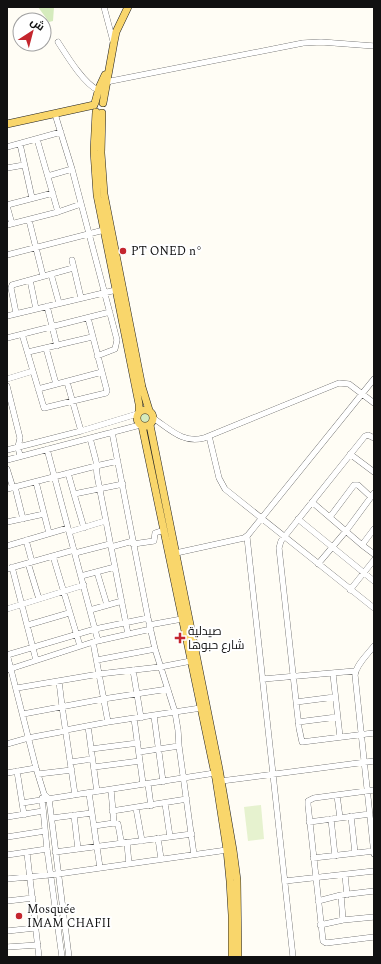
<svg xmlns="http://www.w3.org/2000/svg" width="381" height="964" font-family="Spectral,Cairo,serif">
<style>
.green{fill:#d5ebbd}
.pitch{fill:#e6f2cf}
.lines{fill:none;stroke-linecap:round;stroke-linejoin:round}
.minor-casing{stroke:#444;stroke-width:6}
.major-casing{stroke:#222;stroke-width:8}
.minor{stroke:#fff;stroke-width:5.5}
.major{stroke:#f9d66b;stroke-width:7}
.poi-dot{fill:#c4262e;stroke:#fff;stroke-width:1.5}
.labels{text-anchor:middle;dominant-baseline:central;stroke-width:4;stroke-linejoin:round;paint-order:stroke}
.poi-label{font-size:12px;fill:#111;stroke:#fff;text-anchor:start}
</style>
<rect width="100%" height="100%" fill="#fffdf5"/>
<path class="green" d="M38,7H54L53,21L49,22Z
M140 417a6 6 0 1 1 12 0a6 6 0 1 1-12 0Z"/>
<path class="pitch" d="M261,805L264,839L248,841L244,807Z"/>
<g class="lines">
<g class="minor-casing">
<path id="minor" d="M104,7L113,41
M58,42C67,56 84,84 98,90
M106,82L303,43L321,42L374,46
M55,114L72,169L117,340L115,349L97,356
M37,139L58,212
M20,144L32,198
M7,147L61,132
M7,168L24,165
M48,176L72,169
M7,205L53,193
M7,206L12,224
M29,220L43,276
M7,225L58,212L81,204
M7,255L104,230
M72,260L81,298
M51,274L59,303
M30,280L36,309
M47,306L57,346
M16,313L11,288L12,285L73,268
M7,316L116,290
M22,334L44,408L106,393L107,391L88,318
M7,338L110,312
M46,348L56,384
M28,352L92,337
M7,379L33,371
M67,382L81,431
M7,386L20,438L18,447L20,456
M38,389L102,372
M153,418C170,429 183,444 204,438L339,383L349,384L374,403
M112,432L148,618L155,649L175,712L178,730L179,746L194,855
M209,436L219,478L225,489L374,608
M90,438L96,461L97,475L128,634
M374,438L368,435L365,436L281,541L279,548L299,728L302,742L374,733
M47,449L98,641
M7,450L81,431L137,414
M350,454L374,472
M7,460L140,425
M7,469L13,488
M68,473L74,494
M36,482L49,533
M15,487L23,519
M7,489L96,466L118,461
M312,502L362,545L374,529
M330,517L354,485H358L371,497
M298,519L374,581
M7,522L44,514
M84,528L74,494L123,484
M69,532L105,521
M247,537L293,957
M26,540L32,562
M133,544L154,541L155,533L164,530
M362,545L374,554
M7,546L68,528
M111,547L133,541
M75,553L110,544
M176,553L244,538L248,535L374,379
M53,556L80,646
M28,563L39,599
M318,564L346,531L374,493
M12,567L36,660
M7,569L74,550
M97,572L107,605
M81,576L115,567
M350,590L374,560
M7,609L84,585
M90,610L122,601
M28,625L69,613
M149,625L182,619
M93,642L108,722
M374,646C367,655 356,665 355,675L374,854
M7,654L36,768L44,794L49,799L69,957
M7,655L95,629L148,618
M97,660L155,649
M7,670L93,642L151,629
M133,670L141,718
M333,674L340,737
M263,679L355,671
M59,681L62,706L75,795
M17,688L99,674L160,667L191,661
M296,702L335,697
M23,714L103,699L168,689
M154,716L163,782
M134,718L143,784
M298,722L337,717
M88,726L97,792
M7,744L28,738L60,732L66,730L108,722L201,708
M91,749L138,743
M139,752L179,746
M71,762L92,759
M94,767L140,761
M17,771L24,815
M7,773L36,768
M38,774L72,770
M221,781L374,761
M148,784L151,806
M111,790L114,823
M374,790L314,798L308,801V805L323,941L326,943L374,937
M89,793L100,868
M337,795L340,818
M42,798L47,849L62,957
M22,803L215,773
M165,803L170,837
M136,808L142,841
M112,811L187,799
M74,815L78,849
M351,816L355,853
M7,817L43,811
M52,818L92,813
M331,819L335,856
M309,822L370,814
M94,826L114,823L118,824L121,841L127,843L129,864
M7,837L45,831
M158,838L161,859
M55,852L192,834
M27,853L39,957
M7,855L47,849
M313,858L374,851
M345,875L347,895
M7,879L58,874L227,850
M285,881L374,871
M341,895L343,920
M7,901L33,898
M318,901L341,895L374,891
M320,925L343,920L374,917
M7,931L35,928
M7,947L38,945"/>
</g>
<g class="major-casing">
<path id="major" d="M95,103L99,88L105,75
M103,103L114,42L116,32L128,7
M96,112L94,151L97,195L139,404V412
M102,113L101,153L104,194L142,387L149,410
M7,124L94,105
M137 418a8 8 0 1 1 16 0a8 8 0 1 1-16 0Z
M150,425L219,769L233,850L237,880L238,957
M142,426L216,779L227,850L230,881L232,915V957"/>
</g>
<use href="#minor" class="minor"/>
<use href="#major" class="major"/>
</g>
<g class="poi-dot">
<circle cx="123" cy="251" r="4"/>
<path d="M178 632h4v4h4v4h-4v4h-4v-4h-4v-4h4z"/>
<circle cx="19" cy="916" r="4"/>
</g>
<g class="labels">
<g class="poi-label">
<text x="131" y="251">PT ONED n°</text>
<text x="188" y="631">صيدلية<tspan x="188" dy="14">شارع حبوها</tspan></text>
<text x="27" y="909">Mosquée<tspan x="27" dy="14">IMAM CHAFII</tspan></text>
</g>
</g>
<rect width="381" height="964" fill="none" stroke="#111111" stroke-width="16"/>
<g transform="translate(32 32) rotate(36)"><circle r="19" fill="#ffffff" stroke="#a0a0a0"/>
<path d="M0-3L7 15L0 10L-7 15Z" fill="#c4262e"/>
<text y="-6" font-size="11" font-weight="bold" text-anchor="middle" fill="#111111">ش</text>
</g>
</svg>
